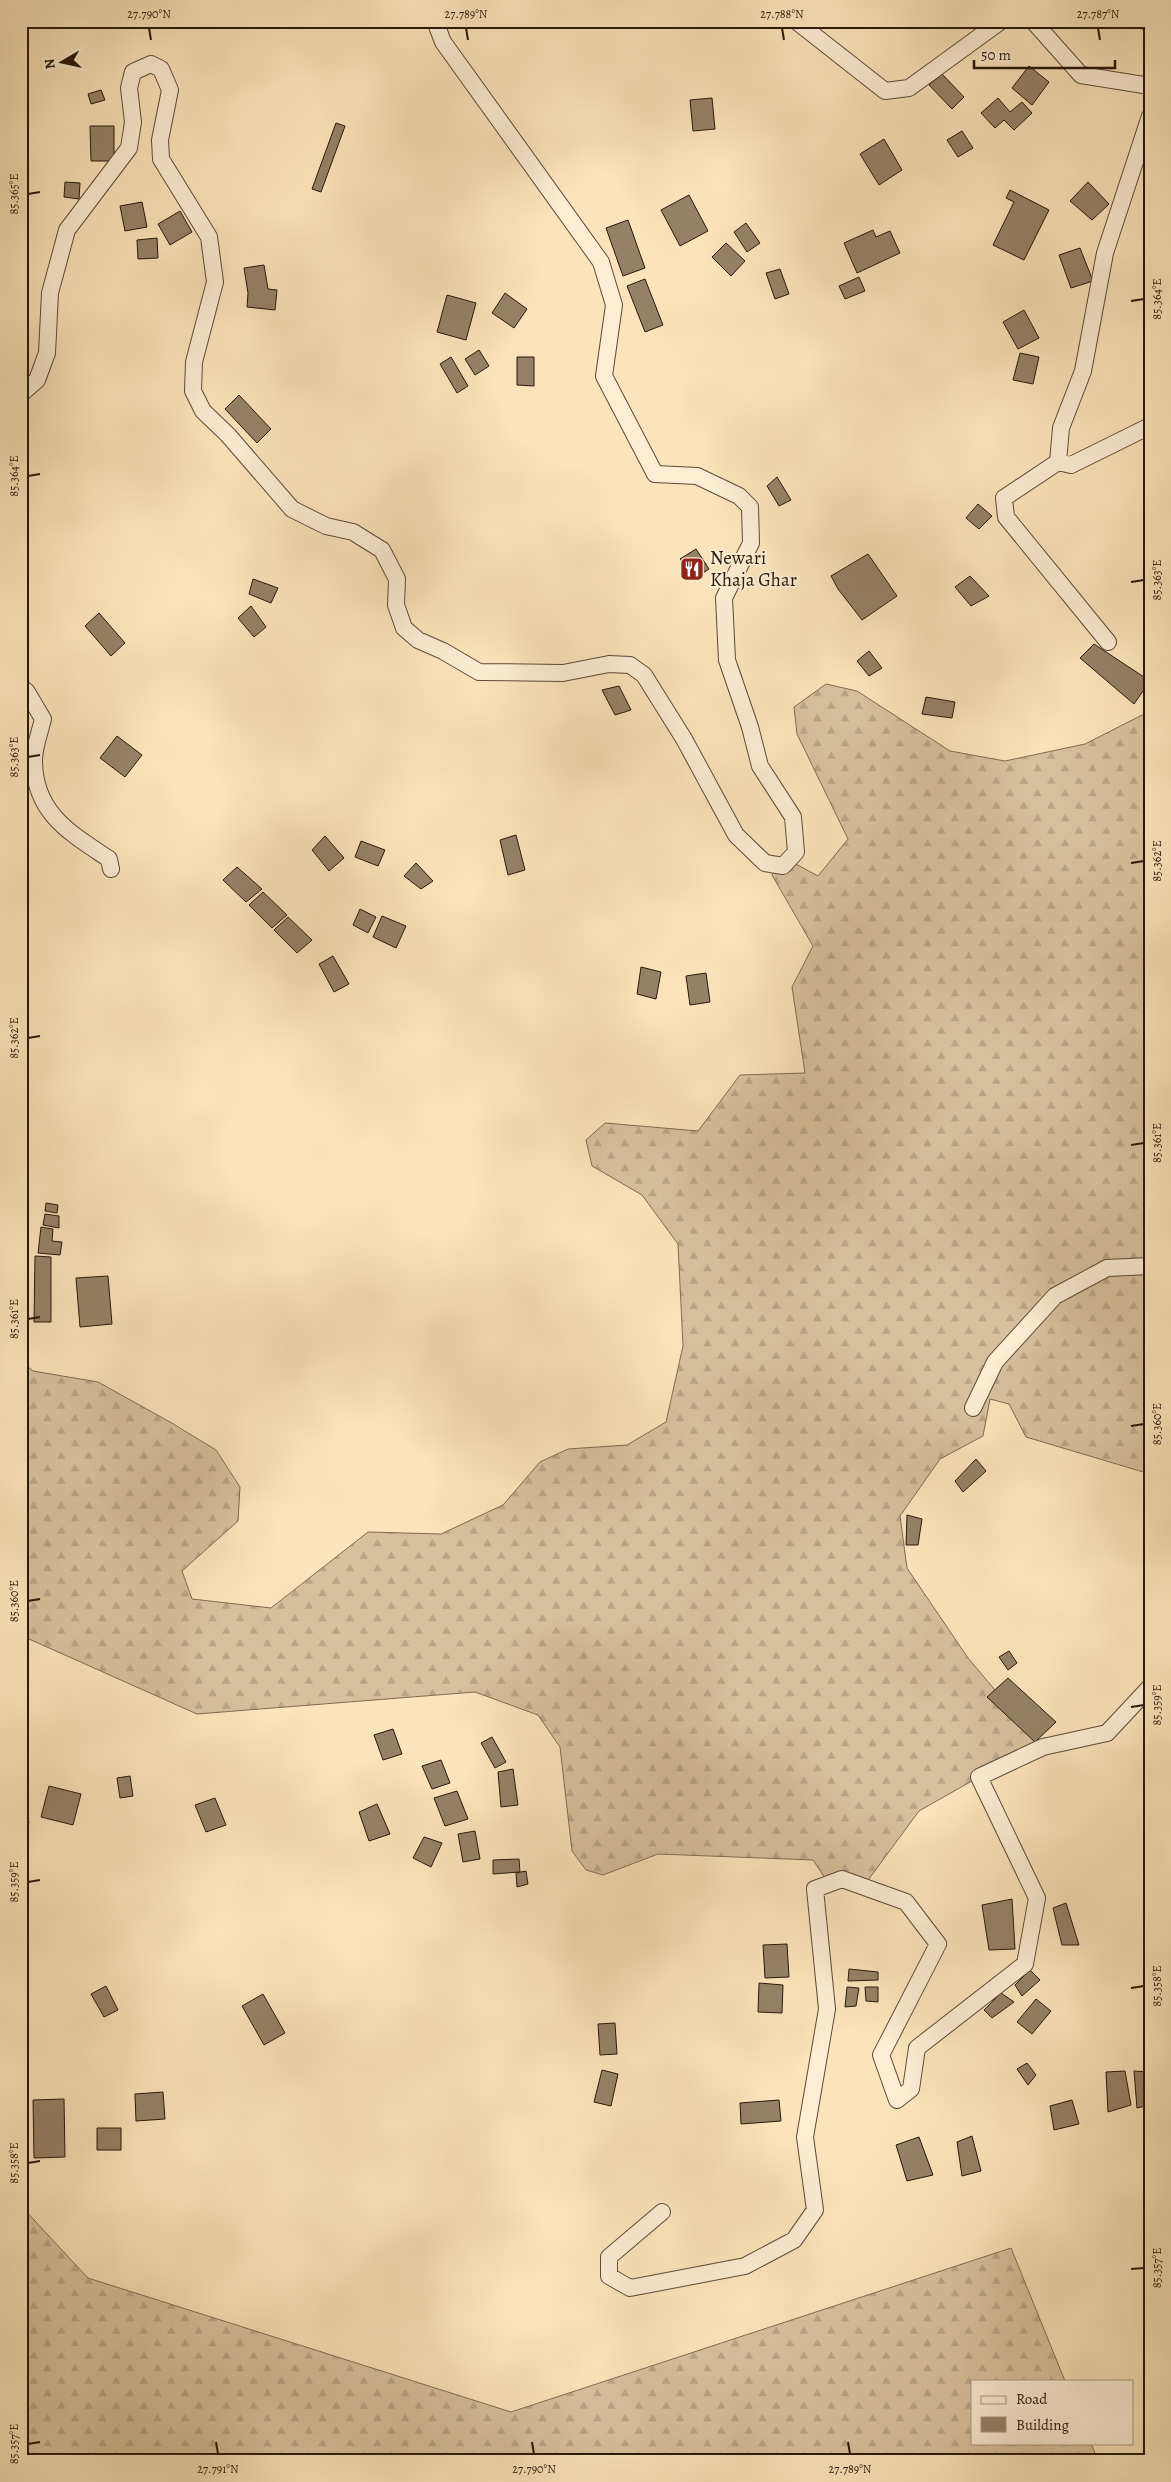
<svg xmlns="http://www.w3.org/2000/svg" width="1171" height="2482" font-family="Alegreya,serif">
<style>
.forest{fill:url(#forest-firs);stroke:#7f6c53}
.building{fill:#958266;stroke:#271809}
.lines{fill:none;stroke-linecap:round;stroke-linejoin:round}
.street-casing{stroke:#5c4b36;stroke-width:18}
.street{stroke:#fcedd3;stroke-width:16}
.ticks{fill:none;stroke:#271809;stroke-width:2}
.labels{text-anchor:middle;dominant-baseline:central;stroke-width:4;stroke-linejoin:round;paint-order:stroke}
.poi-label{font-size:19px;fill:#271809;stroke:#fcedd3;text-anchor:start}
.neatline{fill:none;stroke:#271809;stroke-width:2}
.ticks-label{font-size:12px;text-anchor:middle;fill:#271809}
</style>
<defs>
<pattern id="forest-firs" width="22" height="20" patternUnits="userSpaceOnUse" patternTransform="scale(1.25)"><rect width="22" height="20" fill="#d7c19d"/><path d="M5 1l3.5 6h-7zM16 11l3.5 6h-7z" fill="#b9a586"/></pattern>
</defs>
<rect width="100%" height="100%" fill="#fbe4bb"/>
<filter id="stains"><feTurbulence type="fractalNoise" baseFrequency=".004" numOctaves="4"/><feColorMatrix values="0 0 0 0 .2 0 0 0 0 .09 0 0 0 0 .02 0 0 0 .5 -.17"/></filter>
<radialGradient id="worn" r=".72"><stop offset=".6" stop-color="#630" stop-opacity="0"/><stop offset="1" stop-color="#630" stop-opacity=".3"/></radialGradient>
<path class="forest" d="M826,684L857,691L950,751L1005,761L1085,744L1150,711V1474L1026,1437L1009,1404L990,1399L983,1436L940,1459L900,1516L907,1568L968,1658L1043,1747L979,1777L919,1811L863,1887L829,1884L813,1860L658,1854L603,1875L586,1870L572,1851L560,1747L538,1715L475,1692L197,1714L29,1639L21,1640V1361L33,1371L98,1382L170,1422L216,1450L240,1487L238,1521L182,1571L192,1599L271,1608L368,1532L441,1534L503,1505L540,1462L568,1449L627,1445L666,1422L683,1346L678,1244L642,1195L592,1166L586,1140L605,1123L698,1131L740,1075L805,1073L792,987L813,946L772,875L785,858L818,876L848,839L797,734L794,707Z
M21,2206L88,2278L511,2412L1011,2248L1065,2381H972V2443H1091L1098,2461H21Z"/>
<path class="building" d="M1143,21H1150V31L1143,30Z
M1029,66L1049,82L1032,105L1012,88Z
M942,74L964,97L952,109L929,85Z
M101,90L105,100L91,104L88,94Z
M712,98L715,129L693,131L690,100Z
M998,98L1010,112L1022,102L1032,113L1014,130L1004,120L995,128L981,113Z
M336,123L345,126L321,192L312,189Z
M90,126H114V161H91Z
M962,131L973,148L958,157L947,140Z
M884,139L902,170L879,185L860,154Z
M65,182L80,183L79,199L64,197Z
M1088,182L1109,204L1092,220L1070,201Z
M1010,190L1049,210L1024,260L993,245L1014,202L1006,198Z
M689,195L708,231L680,246L661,210Z
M142,202L147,227L125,231L120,206Z
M180,211L192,232L170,245L158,224Z
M628,220L645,268L623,276L606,228Z
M746,223L760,243L747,252L734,232Z
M873,230L876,237L890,231L900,253L857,273L844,243Z
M157,238L158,258L138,259L137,240Z
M726,243L745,261L731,276L712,257Z
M1080,248L1093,281L1071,288L1059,255Z
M264,265L268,289L277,290L275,310L247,307L248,293L244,268Z
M780,269L789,294L775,299L766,273Z
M859,277L865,291L845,299L839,286Z
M645,279L663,325L645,332L627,286Z
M505,293L527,309L514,328L492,313Z
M447,295L476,303L466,340L437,332Z
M1024,310L1039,338L1018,349L1003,322Z
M479,350L489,366L475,375L465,359Z
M1020,353L1039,357L1033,384L1013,380Z
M451,357L468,386L457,393L440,364Z
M517,357H534V386L517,385Z
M239,395L271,429L257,443L225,409Z
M777,477L791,500L779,506L767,486Z
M978,504L992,516L979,529L966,518Z
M696,549L709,569L695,578L680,559Z
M868,554L897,596L862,620L838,589L831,576Z
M970,576L989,596L971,606L955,587Z
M253,579L278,588L271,603L249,594Z
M251,606L266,627L254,637L238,618Z
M99,613L125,643L111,656L85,626Z
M1094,644L1150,681L1134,704L1080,658Z
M869,651L882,668L869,676L857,661Z
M619,686L631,710L615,715L602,690Z
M926,697L955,702L952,718L922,714Z
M117,736L142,755L125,777L100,758Z
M516,835L525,870L508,875L500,840Z
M325,836L344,858L329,871L312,850Z
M361,841L385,850L378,866L355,857Z
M416,863L433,881L421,889L404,876Z
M237,867L262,889L246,902L223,880Z
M263,892L287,915L272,928L249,905Z
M360,909L376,917L368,933L353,925Z
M382,916L406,926L396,948L373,937Z
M288,917L312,940L297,953L274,930Z
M333,956L349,984L334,992L319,964Z
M641,967L661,972L656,999L637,994Z
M706,973L710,1002L690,1005L686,976Z
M46,1203L58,1205L57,1213L45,1211Z
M45,1214L59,1216V1228L43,1225Z
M41,1227L53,1229L52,1241L62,1242L60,1255L38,1253Z
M35,1256L51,1257V1322H34Z
M108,1276L112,1324L80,1327L76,1278Z
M976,1459L986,1471L963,1492L955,1481Z
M907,1515L922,1519L918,1545H906Z
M1009,1651L1017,1663L1008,1670L999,1657Z
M1008,1678L1056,1722L1035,1742L987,1697Z
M393,1729L402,1754L383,1760L374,1735Z
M492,1737L506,1762L495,1768L481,1743Z
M441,1760L450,1783L432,1789L422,1766Z
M513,1769L518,1805L501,1807L498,1772Z
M130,1776L133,1796L120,1798L117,1778Z
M49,1786L81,1794L73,1825L41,1817Z
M457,1791L468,1819L445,1826L434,1798Z
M215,1798L226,1825L206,1832L195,1805Z
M377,1804L390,1834L369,1841L359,1812Z
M25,1808L29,1823L21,1825V1809Z
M475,1831L480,1859L463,1862L458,1834Z
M424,1837L442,1843L431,1867L413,1858Z
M21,1846L26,1847L22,1868H21Z
M519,1859L520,1872L493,1874V1860Z
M526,1871L528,1884L517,1887L516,1873Z
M1012,1899L1015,1949L989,1950L982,1905Z
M1066,1903L1079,1945H1062L1053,1908Z
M787,1944L789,1977L765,1978L763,1945Z
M849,1969L878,1972V1980L848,1981Z
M1030,1970L1040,1980L1022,1996L1015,1985Z
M759,1983L783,1985L782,2013L758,2012Z
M106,1986L118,2010L104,2017L91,1994Z
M847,1987L859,1988L856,2006L845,2007Z
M865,1987H878V2002L866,2001Z
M1001,1993L1014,2002L992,2018L984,2010Z
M263,1994L285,2033L264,2045L242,2006Z
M1036,1999L1051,2011L1032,2034L1017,2022Z
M615,2023L617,2054L600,2055L598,2024Z
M1027,2063L1036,2075L1028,2085L1017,2069Z
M602,2070L618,2074L611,2106L594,2102Z
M1125,2071L1131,2105L1108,2112L1106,2072Z
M1134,2071L1150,2072V2105L1137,2108Z
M163,2092L165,2119L136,2121L135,2094Z
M64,2099L65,2157L34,2158L33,2100Z
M779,2100L781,2121L741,2124L740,2103Z
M1072,2100L1079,2124L1054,2130L1050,2106Z
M97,2128H121V2150H97Z
M972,2136L981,2171L962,2176L957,2142Z
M919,2137L933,2175L907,2181L896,2145Z"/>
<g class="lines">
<g class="street-casing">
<path id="street" d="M796,21L885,91L909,88L1001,21
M1033,21L1081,75L1150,86
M1150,116L1105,253L1083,371L1061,428L1058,462L1071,465L1150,426
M21,394L37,380L47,353L50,293L67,230L129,148L133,122L129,88L133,72L151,64L161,69L170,90L160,140L161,159L209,237L215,282L194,362L193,391L203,411L228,435L292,509L326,526L353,532L382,550L397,579L396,605L404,628L418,640L443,651L479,672L563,673L609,664L630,665L644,675L684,739L736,835L765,863L783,866L796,852L793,817L760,766L750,727L727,660L724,598L751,543L750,507L739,496L697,476L655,474L604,376L614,305L601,262L443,42L435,21
M1058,462L1004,498L1006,517L1108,642
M21,687L27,692L43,719C40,732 34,747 34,760C34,813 70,833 109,859L111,869
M973,1408L995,1362L1055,1296L1107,1268L1150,1266
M662,2212L609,2257V2276L630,2288L745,2266L794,2240L815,2210L805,2137L827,2009L815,1889L842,1879L906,1902L938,1944L881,2055L897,2100L911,2089L917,2048L1025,1964L1037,1898L979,1777L1043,1747L1107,1733L1150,1687"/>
</g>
<use href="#street" class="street"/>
</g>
<path class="ticks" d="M149,28L151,40M466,28L468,40M782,28L784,40M1098,28L1100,40M28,194L40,192M1131,301L1144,299M28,476L40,474M1131,582L1144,580M28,757L40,755M1131,863L1144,861M28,1038L40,1036M1131,1145L1144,1143M28,1319L40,1317M1131,1426L1144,1424M28,1601L40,1599M1131,1707L1144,1705M28,1882L40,1880M1131,1988L1144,1986M28,2163L40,2161M1131,2269L1144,2268M216,2442L218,2454M532,2442L534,2454M848,2442L850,2454M28,2444L40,2442"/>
<defs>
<g id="restaurant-square" transform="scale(1.25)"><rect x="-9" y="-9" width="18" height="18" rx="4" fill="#8f2418" stroke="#fcedd3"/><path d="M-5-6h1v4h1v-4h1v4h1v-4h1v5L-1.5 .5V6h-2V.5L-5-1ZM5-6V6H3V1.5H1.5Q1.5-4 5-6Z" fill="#fff"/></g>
</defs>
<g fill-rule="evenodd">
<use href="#restaurant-square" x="692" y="569"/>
</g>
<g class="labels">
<g class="poi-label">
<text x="710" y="558">Newari<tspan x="710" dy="22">Khaja Ghar</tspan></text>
</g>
</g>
<rect width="1171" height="2482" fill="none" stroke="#fbe4bb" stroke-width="55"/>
<rect x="971" y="2380" width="162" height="65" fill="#fcedd3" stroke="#a79882"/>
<rect x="981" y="2396" width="25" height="8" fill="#fcedd3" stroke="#a79882"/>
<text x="1016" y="2404" font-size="15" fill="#271809">Road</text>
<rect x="981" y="2417" width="25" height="15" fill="#958266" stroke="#a79882"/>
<text x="1016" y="2430" font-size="15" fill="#271809">Building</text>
<g transform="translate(62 62) rotate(261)" stroke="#fcedd3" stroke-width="4" paint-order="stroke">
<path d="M0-4L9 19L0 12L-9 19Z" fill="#271809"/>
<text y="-8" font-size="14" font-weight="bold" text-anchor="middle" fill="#271809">N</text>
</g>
<path d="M974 60v8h141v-8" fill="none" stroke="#271809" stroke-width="2.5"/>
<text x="981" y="60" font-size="15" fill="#271809" stroke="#fcedd3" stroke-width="4" paint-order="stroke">50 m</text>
<rect x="28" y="28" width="1116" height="2426" class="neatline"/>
<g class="ticks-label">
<text x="149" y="18">27.790°N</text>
<text x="466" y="18">27.789°N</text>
<text x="782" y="18">27.788°N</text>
<text x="1098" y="18">27.787°N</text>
<text transform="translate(14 194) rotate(-90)" y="4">85.365°E</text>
<text transform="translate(1157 299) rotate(-90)" y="4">85.364°E</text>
<text transform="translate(14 476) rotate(-90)" y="4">85.364°E</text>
<text transform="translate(1157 580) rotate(-90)" y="4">85.363°E</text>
<text transform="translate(14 757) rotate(-90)" y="4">85.363°E</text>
<text transform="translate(1157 861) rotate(-90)" y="4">85.362°E</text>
<text transform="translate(14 1038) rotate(-90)" y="4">85.362°E</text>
<text transform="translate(1157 1143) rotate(-90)" y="4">85.361°E</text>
<text transform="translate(14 1319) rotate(-90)" y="4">85.361°E</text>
<text transform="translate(1157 1424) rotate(-90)" y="4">85.360°E</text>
<text transform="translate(14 1601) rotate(-90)" y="4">85.360°E</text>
<text transform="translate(1157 1705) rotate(-90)" y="4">85.359°E</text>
<text transform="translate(14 1882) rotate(-90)" y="4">85.359°E</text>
<text transform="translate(1157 1986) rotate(-90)" y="4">85.358°E</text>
<text transform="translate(14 2163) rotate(-90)" y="4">85.358°E</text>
<text transform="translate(1157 2268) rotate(-90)" y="4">85.357°E</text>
<text transform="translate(14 2444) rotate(-90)" y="4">85.357°E</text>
<text x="218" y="2473">27.791°N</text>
<text x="534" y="2473">27.790°N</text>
<text x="850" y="2473">27.789°N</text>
</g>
<rect width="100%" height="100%" filter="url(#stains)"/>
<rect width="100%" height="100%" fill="url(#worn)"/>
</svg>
